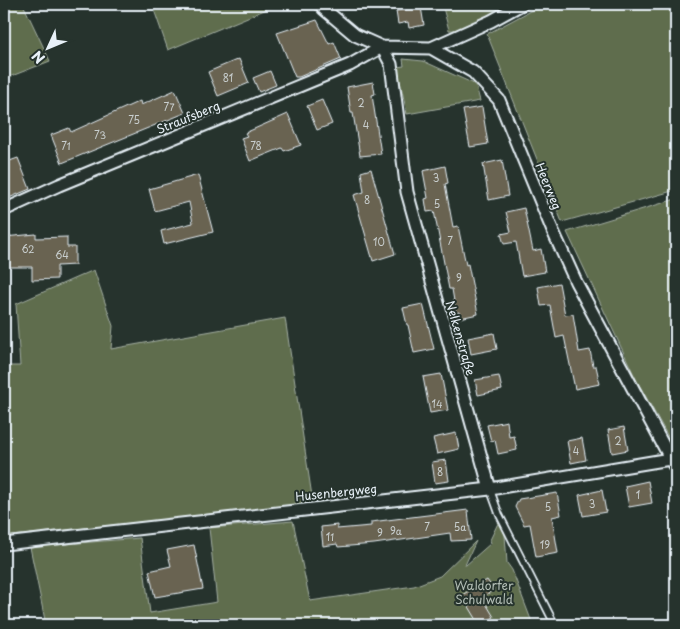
<svg xmlns="http://www.w3.org/2000/svg" width="680" height="629" font-family="'Playpen Sans',sans-serif">
<style>
.green{fill:#5f6d4e;stroke:#a4afa3}
.building{fill:#696351;stroke:#e8f1f8}
.lines{fill:none;stroke-linecap:round;stroke-linejoin:round}
.service-casing{stroke:#e8f1f8;stroke-width:9}
.minor-casing{stroke:#e8f1f8;stroke-width:15}
.service{stroke:#26332d;stroke-width:5.5}
.minor{stroke:#26332d;stroke-width:11}
.labels{text-anchor:middle;dominant-baseline:central;stroke-width:4;stroke-linejoin:round;paint-order:stroke}
.number-label{font-size:10px;fill:#c8cece}
.street-label{font-size:12px;fill:#e8f1f8;stroke:#26332d}
.park-label{font-size:12px;fill:#b1bcb4;stroke:#26332d}
</style>
<rect width="100%" height="100%" fill="#26332d"/>
<filter id="ink" filterUnits="userSpaceOnUse"><feTurbulence type="fractalNoise" baseFrequency=".02" numOctaves="2"/><feDisplacementMap in="SourceGraphic" scale="10" xChannelSelector="R" yChannelSelector="G"/><feConvolveMatrix kernelMatrix="1 2 1 2 8 2 1 2 1" color-interpolation-filters="sRGB"/></filter>
<g filter="url(#ink)">
<path class="green" d="M4,4H23L50,61L4,79Z
M152,4H279L168,50Z
M442,4H512C496,14 468,32 449,30Z
M543,4H675L676,9V190L562,222L487,34Z
M403,59L423,61L472,83L476,86L480,101L407,114L397,67L404,66Z
M676,199V451L636,379L567,232Z
M94,270L113,326L111,349L285,318L313,503L4,537V366H20L16,304Z
M293,521L310,601L414,586L440,576L476,541L465,565H466L491,543L490,540L499,521L505,535L507,563L512,570L533,625H46L30,547L140,538L150,613L217,602L209,528Z"/>
<path class="building" d="M421,7L424,25L409,28L408,22L398,24L396,11Z
M317,20L329,44L334,42L341,59L299,77H295L277,33Z
M239,59L249,83L218,96L208,72Z
M270,71L276,85L259,92L253,78Z
M373,82L375,94L372,95L381,154L360,156L353,113H351L347,87Z
M175,90L185,113L62,163L51,135L69,128L71,132L140,101L141,105Z
M322,100L332,124L317,130L307,106Z
M482,107L488,144L470,147L463,110Z
M288,114L301,145L284,151L282,148L250,161L241,138L247,136L245,133Z
M18,158L30,189L4,200V182L7,180L4,170V163Z
M502,160L508,196L489,200L483,164Z
M445,166L448,183L445,184L453,227L458,226L466,265L468,264L478,314L460,318L459,312L456,313L452,289H449L434,211L427,212L425,199L428,198L423,171Z
M371,169L395,254L373,261L354,195L364,192L361,172Z
M198,175L213,232L164,244L161,231L193,223L189,202L155,211L149,189Z
M524,208L533,251L541,249L545,272L522,276L516,242L504,244L501,234L511,232L506,212Z
M36,234V238L67,237V247H75V265L57,266V279L32,280V267H4V237Z
M559,283L565,315L573,314L579,352L590,350L593,366H596L600,384L575,389L564,336L556,338L550,305L541,306L538,287Z
M423,304L434,349L414,353L408,325H407L403,308Z
M494,333L497,349L471,354L468,338Z
M441,374L448,410L430,413L423,377Z
M499,376L502,390L478,395L475,380Z
M507,421L509,437L514,436L517,450L498,454L495,440L491,441L487,425Z
M624,427L628,450L612,453L608,430Z
M456,433L459,449L437,454L433,438Z
M582,438L586,460L571,463L567,441Z
M446,460L449,481L435,483L432,462Z
M648,481L652,503L629,507L625,486Z
M602,490L606,512L583,516L579,495Z
M557,493L561,515L552,517L558,553L536,557L530,524L524,525L515,507L519,499Z
M468,510L471,540L451,541L450,533L374,544L338,547L337,544L323,546L321,527L337,525V529L371,526V522Z
M194,545L203,589L155,597L149,571L171,566L167,550Z
M487,580L494,590L482,597L494,617L480,625L462,595Z"/>
<g class="lines">
<g class="service-casing">
<path id="service" d="M490,489L499,514L555,625"/>
</g>
<g class="minor-casing">
<path id="minor" d="M320,4L324,9L355,35L382,47L431,48L473,72L499,100L552,229L576,282L676,469
M382,47L391,64L407,192L490,489
M431,48L491,21L522,4
M4,210L59,185L350,65L382,47
M4,544L490,489L670,459"/>
</g>
<use href="#service" class="service"/>
<use href="#minor" class="minor"/>
</g>
</g>
<g class="labels">
<g class="number-label">
<text x="228" y="77">81</text>
<text x="361" y="102">2</text>
<text x="169" y="106">77</text>
<text x="134" y="119">75</text>
<text x="366" y="124">4</text>
<text x="100" y="134">73</text>
<text x="66" y="145">71</text>
<text x="256" y="145">78</text>
<text x="436" y="177">3</text>
<text x="367" y="199">8</text>
<text x="437" y="203">5</text>
<text x="450" y="240">7</text>
<text x="379" y="241">10</text>
<text x="28" y="248">62</text>
<text x="62" y="254">64</text>
<text x="459" y="277">9</text>
<text x="437" y="403">14</text>
<text x="618" y="440">2</text>
<text x="576" y="450">4</text>
<text x="440" y="471">8</text>
<text x="638" y="494">1</text>
<text x="592" y="503">3</text>
<text x="548" y="506">5</text>
<text x="427" y="526">7</text>
<text x="460" y="526">5a</text>
<text x="396" y="530">9a</text>
<text x="380" y="532">9</text>
<text x="330" y="536">11</text>
<text x="545" y="544">19</text>
</g>
<g class="street-label">
<text transform="translate(188 117) rotate(-22)">Straufsberg</text>
<text transform="translate(549 186) rotate(68)">Heerweg</text>
<text transform="translate(461 338) rotate(74)">Nelkenstraße</text>
<text transform="translate(336 492) rotate(-6)">Husenbergweg</text>
</g>
<g class="park-label">
<text x="484" y="585">Waldorfer<tspan x="484" dy="14">Schulwald</tspan></text>
</g>
</g>
<rect width="680" height="629" fill="none" stroke="#26332d" stroke-width="20"/>
<rect x="10" y="10" width="660" height="609" fill="none" stroke="#e8f1f8" stroke-width="2" filter="url(#ink)"/>
<g transform="translate(48 48) rotate(226)" stroke="#26332d" stroke-width="4" paint-order="stroke">
<path d="M0-4L9 19L0 12L-9 19Z" fill="#e8f1f8"/>
<text y="-8" font-size="14" font-weight="bold" text-anchor="middle" fill="#e8f1f8">N</text>
</g>
</svg>
